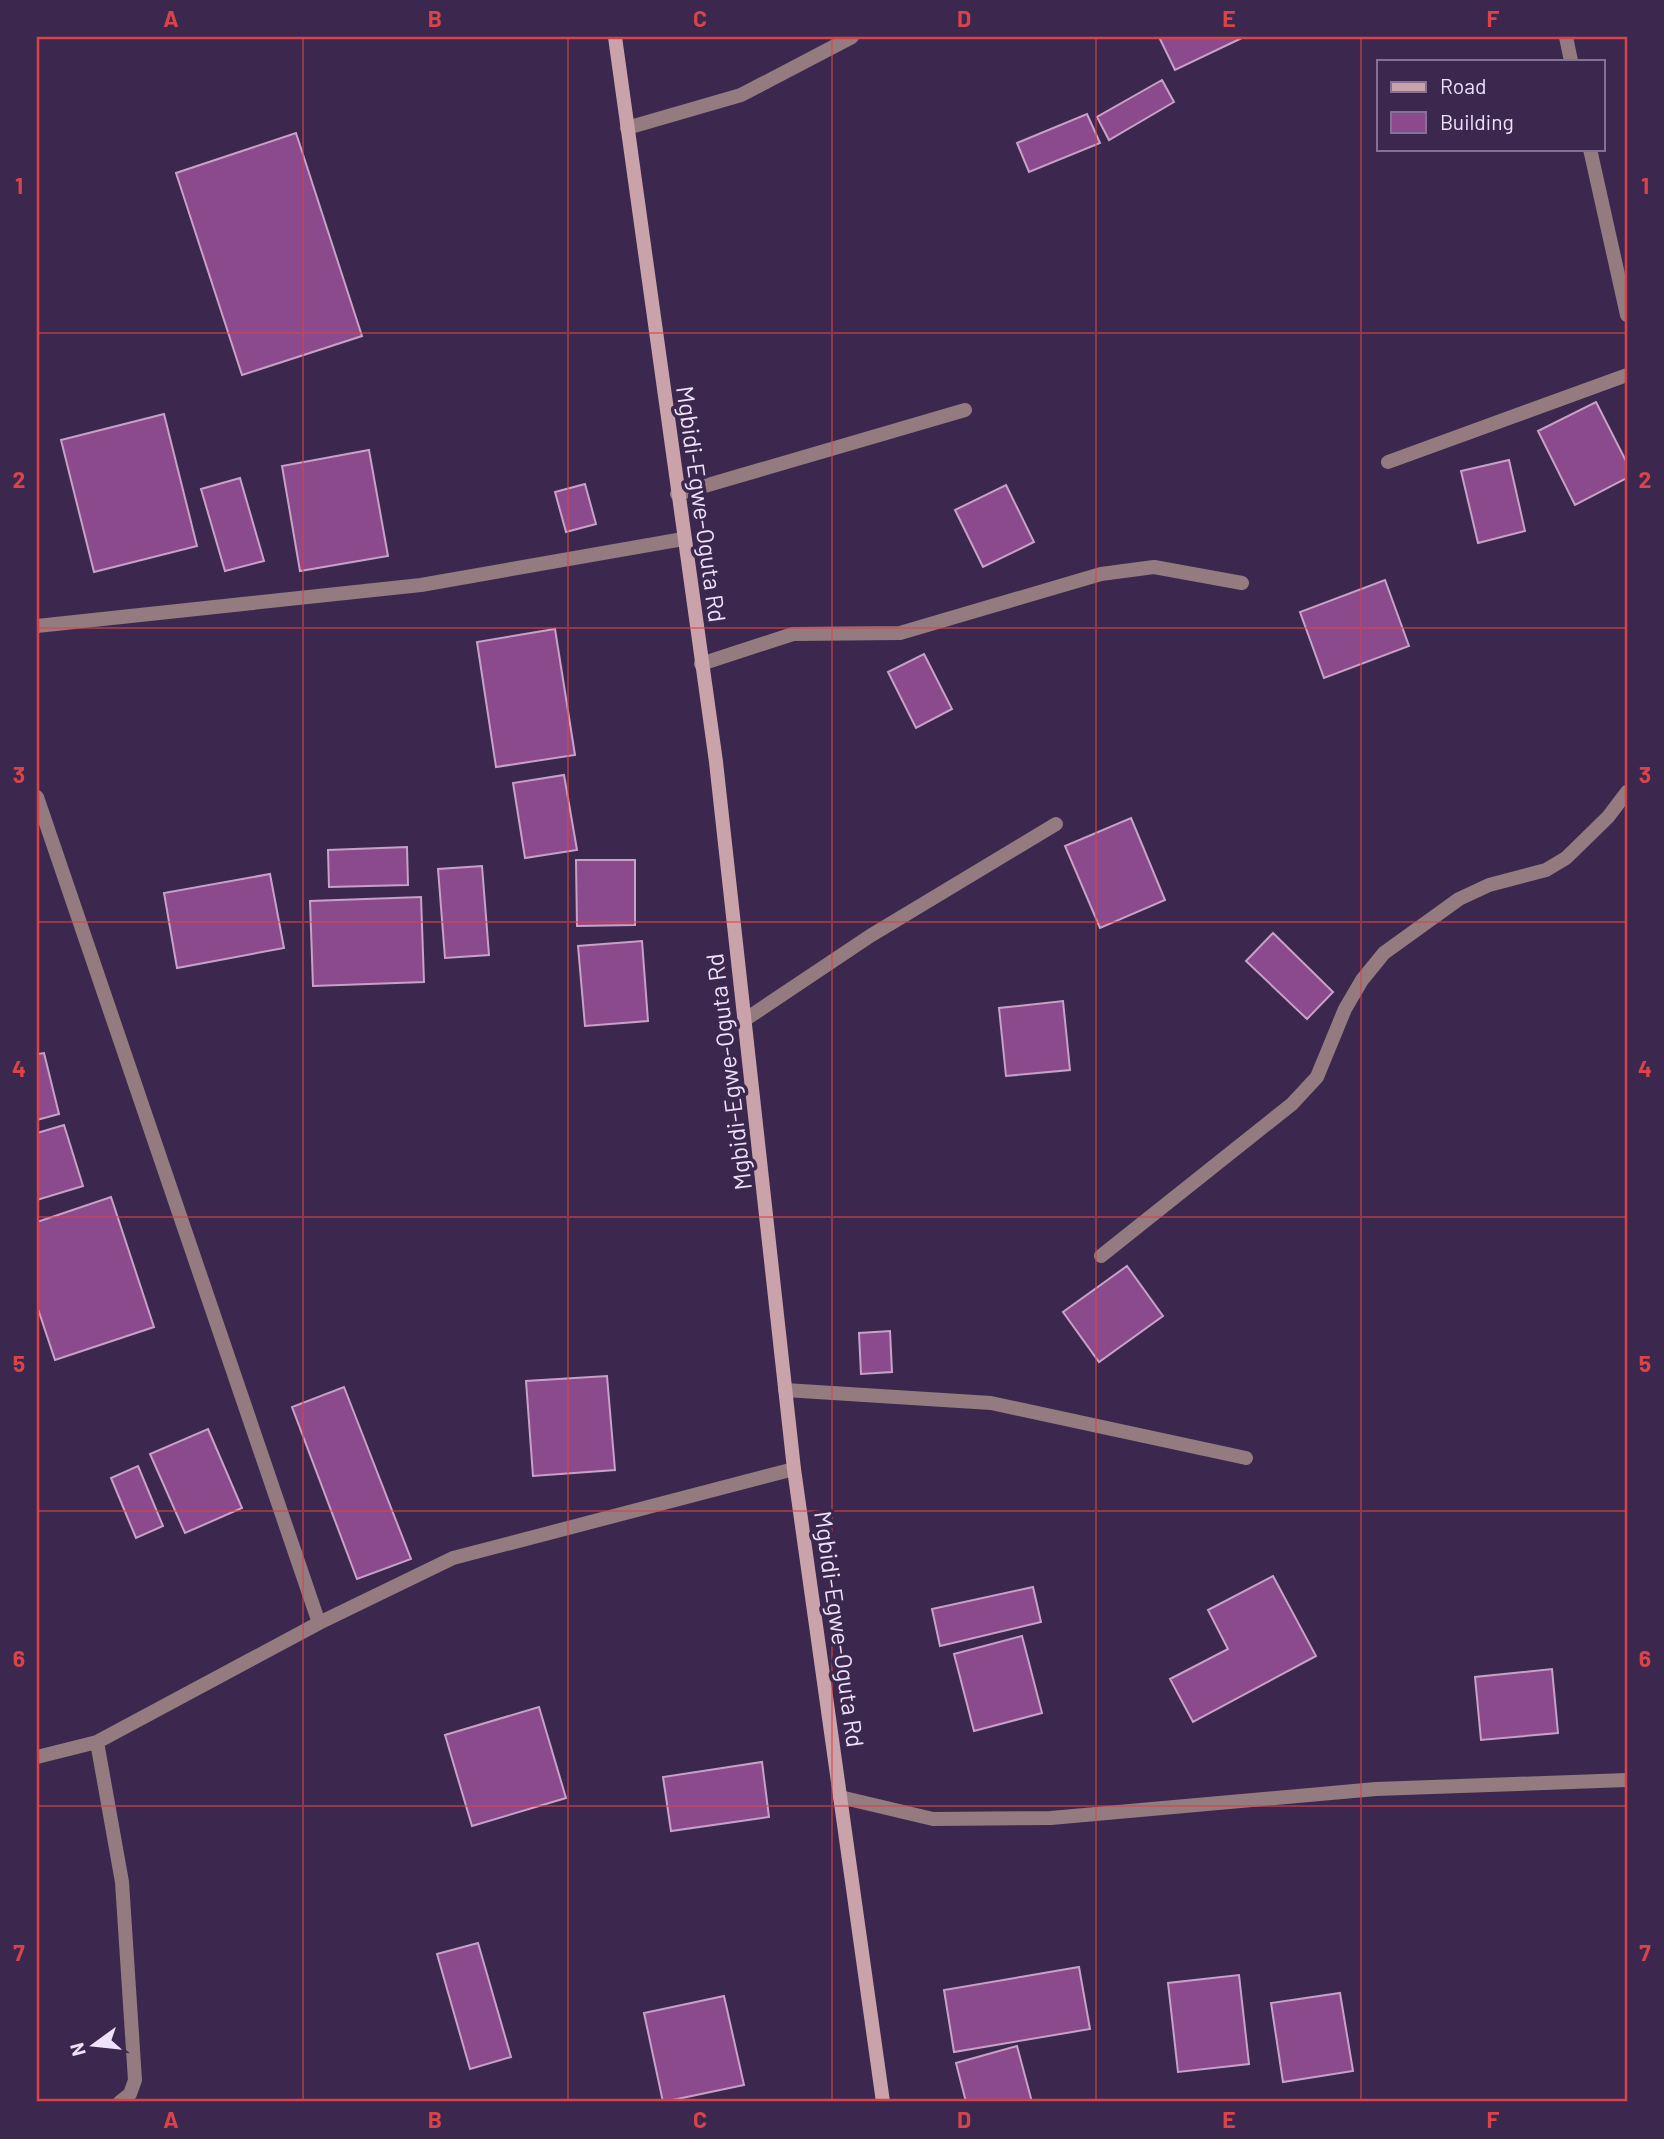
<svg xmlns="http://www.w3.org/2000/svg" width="1664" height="2139" font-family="Barlow,sans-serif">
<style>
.building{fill:#8b4a8c;stroke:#c8a1c7;stroke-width:2}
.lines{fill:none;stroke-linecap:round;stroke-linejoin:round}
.street{stroke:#937b7f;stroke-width:14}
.secondary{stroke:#caa3aa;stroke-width:14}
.grid{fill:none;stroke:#da4448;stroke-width:2;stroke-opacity:0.55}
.labels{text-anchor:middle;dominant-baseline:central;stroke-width:7;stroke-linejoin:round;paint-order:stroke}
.street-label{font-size:24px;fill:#eee2fb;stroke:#3c284e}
.neatline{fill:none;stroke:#da4448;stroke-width:2.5}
.grid-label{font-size:23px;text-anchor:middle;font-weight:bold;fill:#da4448}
</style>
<rect width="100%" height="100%" fill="#3c284e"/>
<path class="building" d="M1159,37H1244L1175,70Z
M1162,80L1174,102L1109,140L1097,117Z
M1087,114L1100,143L1029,172L1017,143Z
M296,133L362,336L242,375L176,173Z
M1596,402L1627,463V478L1575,505L1538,431Z
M164,414L197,546L94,572L61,440Z
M369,450L388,556L300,571L282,466Z
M1509,460L1525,531L1478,543L1461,471Z
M240,478L264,561L225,571L201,489Z
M585,484L596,524L566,532L555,492Z
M1006,485L1034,542L983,567L955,510Z
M1385,580L1409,646L1324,678L1300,612Z
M555,629L575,755L496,767L477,642Z
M924,654L952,709L916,728L888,672Z
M564,775L577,850L525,858L513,783Z
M1131,818L1165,900L1100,928L1065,846Z
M407,847L408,885L329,887L328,850Z
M576,860H635V925L577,926Z
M482,866L489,955L445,958L438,869Z
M270,874L284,948L177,968L164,893Z
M421,897L424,982L313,986L310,901Z
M1273,933L1333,992L1307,1019L1246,961Z
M642,941L648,1021L585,1026L578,946Z
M1063,1001L1070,1070L1006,1076L999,1008Z
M44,1053L59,1114L37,1120V1054Z
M64,1125L83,1186L37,1200V1133Z
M111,1197L154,1327L55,1360L37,1306V1222Z
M1127,1266L1163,1316L1099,1362L1063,1312Z
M890,1331L892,1372L861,1374L859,1333Z
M607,1376L615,1470L533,1476L526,1381Z
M344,1387L411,1559L357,1579L292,1407Z
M208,1429L242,1508L185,1533L150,1454Z
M138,1466L163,1526L136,1538L111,1478Z
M1273,1576L1316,1656L1193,1722L1170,1679L1228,1649L1208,1610Z
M1033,1587L1041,1622L940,1646L932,1609Z
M1022,1636L1042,1713L974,1731L954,1654Z
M1552,1669L1558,1733L1481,1740L1475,1677Z
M539,1707L566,1798L472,1826L445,1735Z
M762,1762L769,1817L671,1831L663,1777Z
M478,1943L511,2057L470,2069L437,1954Z
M1079,1967L1090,2029L954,2052L944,1990Z
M1239,1975L1249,2064L1178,2072L1168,1983Z
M1340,1993L1353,2071L1283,2082L1271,2003Z
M724,1996L744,2085L663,2102L644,2013Z
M1017,2046L1032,2102H966L956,2063Z"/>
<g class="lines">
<path class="street" d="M1566,37L1571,61
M627,128L741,95L852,37
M1590,149L1627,315
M1388,462L1627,375
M677,494L965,410
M37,626L421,585L683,539
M701,664L793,634L900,633L1101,574L1154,567L1242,583
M37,797L319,1623
M746,1019L870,936L1056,824
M1101,1256L1292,1104L1317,1077L1345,1009L1362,980L1384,953L1459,899L1489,885L1546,870L1566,858L1608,817L1627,792
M785,1390L991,1403L1246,1458
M97,1742L122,1882L135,2080L130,2094L120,2102
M37,1757L97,1742L319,1623L453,1558L794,1469
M840,1797L933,1819L1051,1818L1376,1789L1627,1780"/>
<path class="secondary" d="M615,37L716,762L794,1469L883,2102"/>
</g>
<path class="grid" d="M303,37V2102M568,37V2102M832,37V2102M1096,37V2102M1361,37V2102M37,333H1627M37,628H1627M37,922H1627M37,1217H1627M37,1511H1627M37,1806H1627"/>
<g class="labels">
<g class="street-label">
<text transform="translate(702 504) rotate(82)">Mgbidi-Egwe-Oguta Rd</text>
<text transform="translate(728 1072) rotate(-97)">Mgbidi-Egwe-Oguta Rd</text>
<text transform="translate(840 1629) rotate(82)">Mgbidi-Egwe-Oguta Rd</text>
</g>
</g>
<rect width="1664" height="2139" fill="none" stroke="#3c284e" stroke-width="77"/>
<rect x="1377" y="60" width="228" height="91" fill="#3c284e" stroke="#837293" stroke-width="2"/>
<rect x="1391" y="82" width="35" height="10" fill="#caa3aa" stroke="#837293" stroke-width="2"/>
<text x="1440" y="94" font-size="21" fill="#eee2fb">Road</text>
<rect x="1391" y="112" width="35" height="21" fill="#8b4a8c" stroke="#837293" stroke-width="2"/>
<text x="1440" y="130" font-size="21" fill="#eee2fb">Building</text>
<g transform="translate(94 2045) rotate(255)" stroke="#3c284e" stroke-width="5" paint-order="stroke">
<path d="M0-5L12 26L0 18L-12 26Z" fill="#eee2fb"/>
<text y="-10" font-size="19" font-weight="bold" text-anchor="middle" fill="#eee2fb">N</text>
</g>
<rect x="38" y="38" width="1588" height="2062" class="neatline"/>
<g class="grid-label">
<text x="171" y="27">A</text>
<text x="435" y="27">B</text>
<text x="700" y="27">C</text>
<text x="964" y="27">D</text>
<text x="1229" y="27">E</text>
<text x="1493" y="27">F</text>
<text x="19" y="194">1</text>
<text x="1645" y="194">1</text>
<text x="19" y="488">2</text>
<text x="1645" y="488">2</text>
<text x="19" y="783">3</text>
<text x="1645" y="783">3</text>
<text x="19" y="1077">4</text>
<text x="1645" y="1077">4</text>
<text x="19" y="1372">5</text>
<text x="1645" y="1372">5</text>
<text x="19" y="1667">6</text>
<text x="1645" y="1667">6</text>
<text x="19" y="1961">7</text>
<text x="1645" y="1961">7</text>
<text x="171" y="2128">A</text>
<text x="435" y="2128">B</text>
<text x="700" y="2128">C</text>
<text x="964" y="2128">D</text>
<text x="1229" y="2128">E</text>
<text x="1493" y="2128">F</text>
</g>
</svg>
